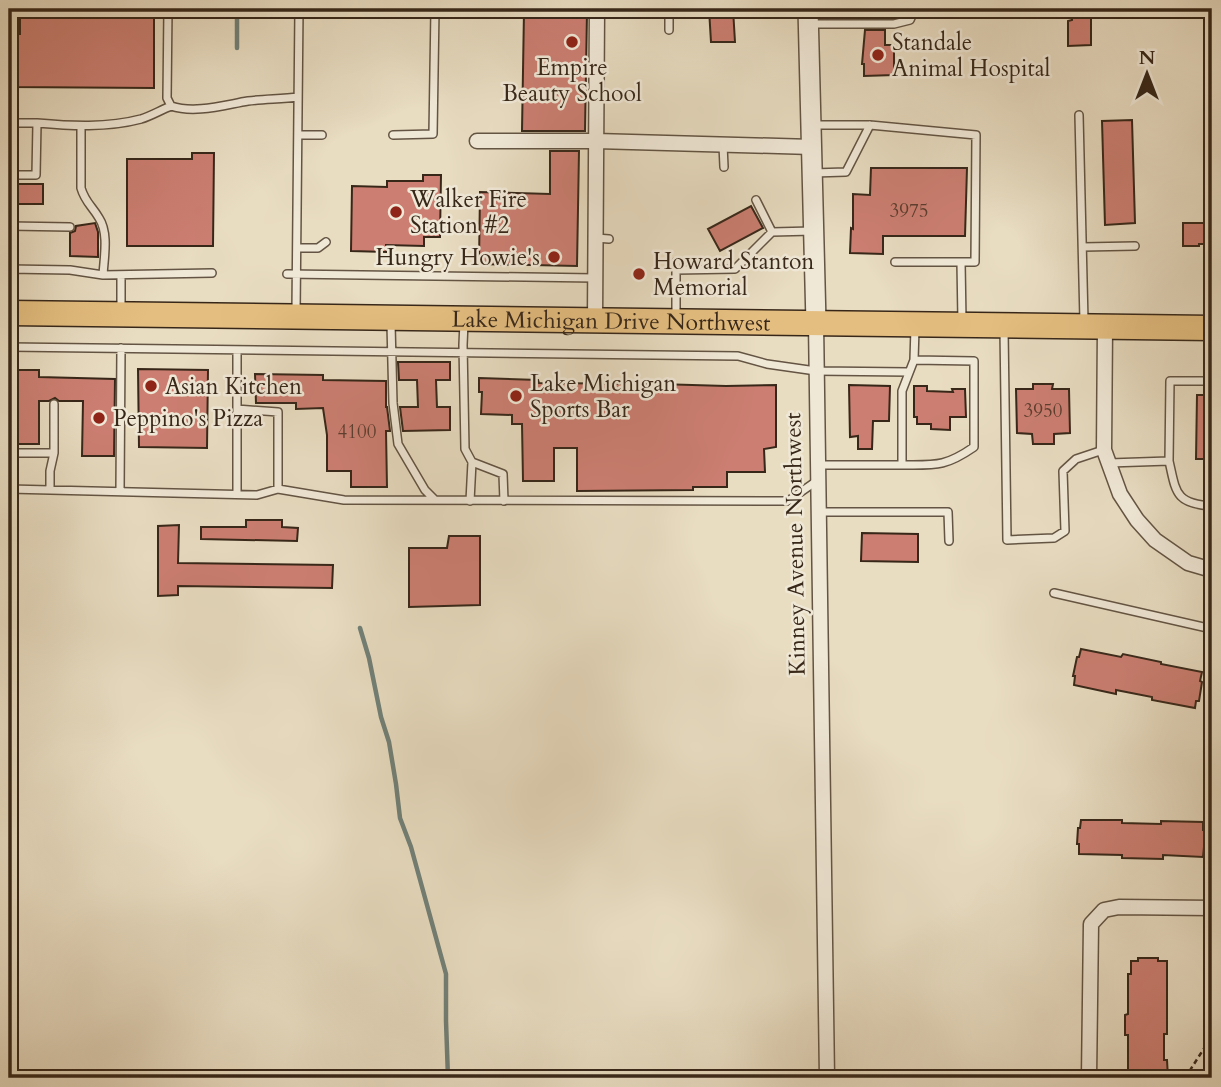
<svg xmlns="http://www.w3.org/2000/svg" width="1221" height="1087" font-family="Cardo,serif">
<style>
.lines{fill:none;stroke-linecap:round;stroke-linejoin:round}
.stream{stroke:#718077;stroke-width:4.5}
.building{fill:#cb7e71;stroke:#372719;stroke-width:2}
.service-casing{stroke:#635443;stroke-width:10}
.minor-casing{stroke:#635443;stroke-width:17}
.tertiary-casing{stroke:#635443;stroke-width:22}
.trunk-casing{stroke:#372719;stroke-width:27}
.path{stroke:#372719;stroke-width:2.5;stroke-dasharray:5 3.5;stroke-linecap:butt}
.service{stroke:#f0e8d7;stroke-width:7}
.minor{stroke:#f0e8d7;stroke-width:14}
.tertiary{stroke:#f0e8d7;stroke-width:19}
.trunk{stroke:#e4be80;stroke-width:24}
.poi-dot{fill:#8f2418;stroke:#f0e8d7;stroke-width:2.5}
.labels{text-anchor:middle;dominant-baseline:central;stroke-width:5;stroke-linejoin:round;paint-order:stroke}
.number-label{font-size:19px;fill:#5c3d2f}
.poi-label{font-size:23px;fill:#372719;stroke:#f0e8d7;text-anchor:start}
.street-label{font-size:23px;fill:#372719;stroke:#f0e8d7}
</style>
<rect width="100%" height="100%" fill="#e8dcc1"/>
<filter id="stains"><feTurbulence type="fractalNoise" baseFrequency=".00286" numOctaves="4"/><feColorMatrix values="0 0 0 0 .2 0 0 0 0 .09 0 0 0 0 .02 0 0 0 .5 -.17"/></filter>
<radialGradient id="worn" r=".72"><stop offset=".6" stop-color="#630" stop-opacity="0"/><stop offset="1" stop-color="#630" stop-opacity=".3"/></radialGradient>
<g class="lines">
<path class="stream" d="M237,48V19L240,9
M360,628L369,658L381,717L389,742L396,784L400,818L411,847L446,974V1021L448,1078"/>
</g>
<path class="building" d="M20,9H154V88L9,87V34H20Z
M709,9H733L735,42H711Z
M865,9H889V18H865Z
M1072,9H1091V45L1068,46V21L1072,20Z
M524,11L587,12L585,131H522Z
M865,30H885V45H894V75L864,76V64H862Z
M1132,120L1135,223L1105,225L1102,121Z
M550,151H579L577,266L479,264L480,192L550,194Z
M192,153H214L213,246H127V159H192Z
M871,168H967L965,236H883V254L850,253L851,228L853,229V194L870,195Z
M423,175H441L440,237H424V246L386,245V252L351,251L352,186L387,187V181H423Z
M9,184H43V204H9Z
M751,206L763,228L720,251L708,229Z
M95,223L98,232V257L70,256V233L75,231L76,226Z
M1183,223H1207V244H1199V246H1183Z
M398,362H450V380H436L437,407H450V430L403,431L400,407H418L417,380H399Z
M138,369L208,370L207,448L139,447Z
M9,370H39V377L115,379L114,456H82L83,401H59L55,398L49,401H39V444H9Z
M255,374L323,375V380L386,381V407H387L390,431H386L387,487H351V471H327V435L323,408L296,409V403H256Z
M479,378L538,380L539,383L658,384L726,386L776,385V447L764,449L765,472H727V487H693V490L577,491V448H554V481H523L522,424H512V415L481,414L482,392H479Z
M1033,384H1053L1052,389H1069L1070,433L1054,434V444H1033L1032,434L1017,433L1016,389H1033Z
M849,385L890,386L889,421H873L872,449H858V436L850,437Z
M914,386H927V391L953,392L952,389H965L966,417H950V430L931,429V424H917V417H914Z
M1197,395H1212V459H1196Z
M246,520H282V527L298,528L297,541L201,539V527H246Z
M179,525L178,563L333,565L332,588L178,586V595L158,596V526Z
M862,533L918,534V562L861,561Z
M449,536H480V605L409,607V548H447Z
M1081,649L1121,657L1123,654L1161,662V664L1202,672L1200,681L1202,682L1199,701H1196L1195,708L1152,700V697L1116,690V694L1074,685L1075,676H1073L1077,657H1079Z
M1081,820H1122V823L1161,824V821L1203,822V830H1206V846L1204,847L1203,857L1163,855V859L1122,858V855L1079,854V844H1077L1078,828H1080Z
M1138,958H1158V961H1167V1034H1164V1060H1167L1168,1078H1128V1035H1125V1015L1128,1014V974H1131V961H1138Z"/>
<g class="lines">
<g class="service-casing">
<path id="service" d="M168,9L167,98L171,106C195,114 224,105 248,101C265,99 282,99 298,97
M669,10V30
M812,24H894L910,20L915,9
M1079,115L1084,321
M9,123H37L36,175H9
M37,123C71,126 107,128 141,119C151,116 161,110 171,106
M813,125H870L976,135L975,262H895
M81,126V188C85,202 92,206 99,218C109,233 104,258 103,275
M298,135H322
M393,135L433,134L435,9
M723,145L724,167
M813,173L846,172L870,125
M9,226L70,227
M772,232L813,231
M596,238L609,239
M1083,247L1135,246
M297,248H318L326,242
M961,262L962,321
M9,269L70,270L103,275L212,273
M9,269V309
M676,270L735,269L772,232L756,200
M287,274L595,278
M121,275V309
M296,312L299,9
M676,317V262
M464,322L463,345L465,449L472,462L503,474L504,501
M391,324L393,403L398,444L425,490L435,500
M1004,330L1007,540L1054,538L1065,531L1063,471L1076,459L1103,450
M9,347L738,356L767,364L816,371L909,372
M237,350V494
M237,409L278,412V489
M9,453H54L50,471V489
M54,453V404
M1169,461L1170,381H1212
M1109,463L1169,461C1176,492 1175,504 1212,506
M818,465H902V391L914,360L915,328
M902,465C936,465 945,467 974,447V361L914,360
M9,489L257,495L278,489L344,500L788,501L818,480
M120,491L121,348
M470,501L472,462
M819,512H948L949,541
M1054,593L1212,629"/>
</g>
<g class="minor-casing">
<path id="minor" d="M605,9H669
M1210,9L1212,15
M477,141H596L812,147
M595,320L597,9
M816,323L827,1078
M1105,327L1104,450L1120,494L1137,520L1155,540L1188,563L1212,570
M1089,1078L1091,924L1104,910L1119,907L1212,908"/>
</g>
<g class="tertiary-casing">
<path id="tertiary" d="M808,9L816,323"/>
</g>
<g class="trunk-casing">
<g id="trunk">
<path id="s1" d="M9,313L1212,328"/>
</g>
</g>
<path class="path" d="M1185,1078L1212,1036"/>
<use href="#service" class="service"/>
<use href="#minor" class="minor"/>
<use href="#tertiary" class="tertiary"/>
<use href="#trunk" class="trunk"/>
</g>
<g class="poi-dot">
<circle cx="572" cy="42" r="7"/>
<circle cx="878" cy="55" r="7"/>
<circle cx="396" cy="212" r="7"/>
<circle cx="554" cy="257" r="7"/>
<circle cx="639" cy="274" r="7"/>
<circle cx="151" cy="386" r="7"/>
<circle cx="516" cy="396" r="7"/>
<circle cx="99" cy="418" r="7"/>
</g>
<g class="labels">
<g class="number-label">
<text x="909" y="211">3975</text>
<text x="1043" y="411">3950</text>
<text x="357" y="432">4100</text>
</g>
<g class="poi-label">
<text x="892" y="42">Standale<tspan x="892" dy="26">Animal Hospital</tspan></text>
<text x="572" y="67" text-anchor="middle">Empire<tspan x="572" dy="26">Beauty School</tspan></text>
<text x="410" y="199">Walker Fire<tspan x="410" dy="26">Station #2</tspan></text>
<text x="540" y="257" text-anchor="end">Hungry Howie's</text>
<text x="653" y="261">Howard Stanton<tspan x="653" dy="26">Memorial</tspan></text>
<text x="530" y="383">Lake Michigan<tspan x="530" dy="26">Sports Bar</tspan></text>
<text x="165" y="386">Asian Kitchen</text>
<text x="113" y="418">Peppino's Pizza</text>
</g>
<g class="street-label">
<text stroke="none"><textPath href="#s1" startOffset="602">Lake Michigan Drive Northwest</textPath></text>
<text transform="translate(795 544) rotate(-91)">Kinney Avenue Northwest</text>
</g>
</g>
<rect width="1221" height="1087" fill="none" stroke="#e8dcc1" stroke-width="35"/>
<rect x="10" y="10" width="1200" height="1066" fill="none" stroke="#372719" stroke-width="3.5"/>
<rect x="18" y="18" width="1186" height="1052" fill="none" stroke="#372719" stroke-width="2"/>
<g transform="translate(1147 74)" stroke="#f0e8d7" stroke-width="5" paint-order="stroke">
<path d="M0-5L12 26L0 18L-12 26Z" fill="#372719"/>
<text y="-10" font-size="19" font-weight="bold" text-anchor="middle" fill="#372719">N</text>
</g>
<rect width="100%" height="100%" filter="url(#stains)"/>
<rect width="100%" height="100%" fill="url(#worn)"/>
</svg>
